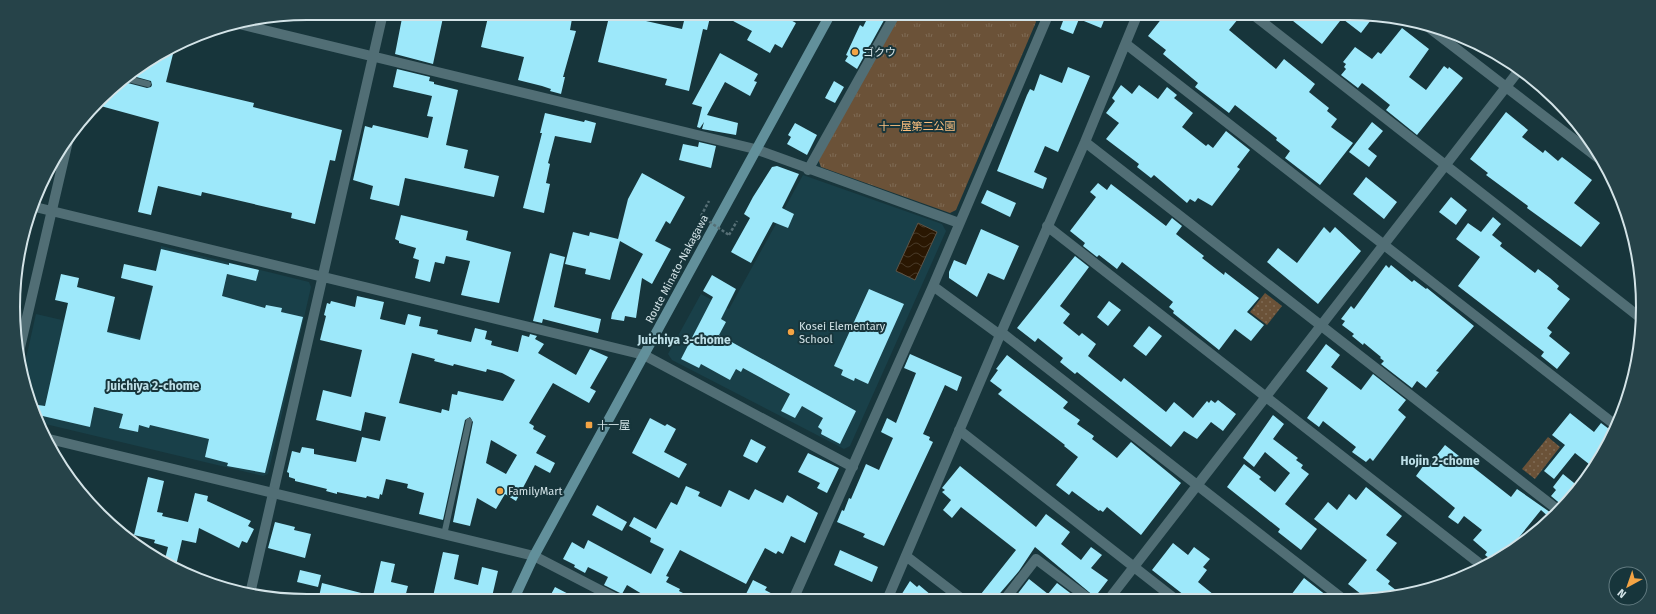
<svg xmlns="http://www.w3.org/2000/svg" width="1656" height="614" font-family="'Fira Sans','Noto Sans JP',sans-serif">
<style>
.built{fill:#194049}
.grass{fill:url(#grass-tufts)}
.garden{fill:url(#garden-dots)}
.water{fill:url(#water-waves);stroke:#5d5447}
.building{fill:#9de8fa;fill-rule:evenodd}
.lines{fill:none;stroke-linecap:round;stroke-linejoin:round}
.path{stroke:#566f75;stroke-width:2.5;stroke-dasharray:3 2;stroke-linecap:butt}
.service{stroke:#516e75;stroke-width:6}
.minor{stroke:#516e75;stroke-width:10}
.tertiary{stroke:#516e75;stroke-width:10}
.secondary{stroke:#62909b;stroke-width:10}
.path-bridge{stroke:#566f75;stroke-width:2.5;stroke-dasharray:3 2;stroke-linecap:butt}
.poi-dot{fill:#f4a444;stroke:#17353b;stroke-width:1.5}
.labels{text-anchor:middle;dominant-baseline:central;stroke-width:4;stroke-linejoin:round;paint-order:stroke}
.poi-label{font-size:11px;fill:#d3e3e7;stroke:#17353b;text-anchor:start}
.park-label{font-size:11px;fill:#fdc07f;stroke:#17353b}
.street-label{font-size:11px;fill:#d3e3e7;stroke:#17353b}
.neighbourhood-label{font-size:12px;font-weight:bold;fill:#bee0e8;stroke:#17353b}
.rim{fill:none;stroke:#d3e3e7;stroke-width:2}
</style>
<defs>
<pattern id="grass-tufts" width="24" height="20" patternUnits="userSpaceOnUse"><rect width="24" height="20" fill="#6b5238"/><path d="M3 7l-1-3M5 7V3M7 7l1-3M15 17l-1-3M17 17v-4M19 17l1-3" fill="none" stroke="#7f6b55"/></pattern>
<pattern id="garden-dots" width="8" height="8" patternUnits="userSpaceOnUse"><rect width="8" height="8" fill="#6b5238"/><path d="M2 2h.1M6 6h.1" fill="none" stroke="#7f6b55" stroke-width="1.8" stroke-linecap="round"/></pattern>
<pattern id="water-waves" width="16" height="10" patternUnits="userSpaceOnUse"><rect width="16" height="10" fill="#2a1702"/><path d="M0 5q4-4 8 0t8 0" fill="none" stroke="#483927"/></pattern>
</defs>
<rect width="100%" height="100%" fill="#17353b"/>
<path class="built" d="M803,175L942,224L946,231L850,446L844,449L672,360L668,354L701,294L729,309Z
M161,246L309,282L311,287L268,474L263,476L37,422L35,419L22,376L36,314L140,338Z"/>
<path class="grass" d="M901,13H1018L1034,17L1036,22L956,210L950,213L821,167L818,159Z"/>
<path class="garden" d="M1265,293L1282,306L1267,325L1250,312Z
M1548,437L1560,447L1535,479L1522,469Z"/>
<path class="water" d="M918,223L937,232L915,280L896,271Z"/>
<path class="building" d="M403,13H444L433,64L395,54Z
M489,13H573L570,30L576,31L563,77H565L561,94L550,91L551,89L542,86L518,80L524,57L481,47Z
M610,13L682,29L686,13H711L707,30L703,29L689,91L665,85L667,79L598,62Z
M718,13H778L796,23L782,48L775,44L770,53L747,40L752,31Z
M870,13H888L857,69L845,61L848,56L846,55L860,25L863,27Z
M1066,13H1107L1101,28L1079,19L1073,34L1060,29Z
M1166,13H1243L1229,30L1276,69L1284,59L1315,84L1309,92L1329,108L1327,111L1337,119L1331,127L1353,143L1320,185L1285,158L1290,151L1276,140L1277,138L1235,105L1229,113L1195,87L1198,83L1163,54L1166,50L1148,36Z
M1283,13H1329L1340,21L1322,44Z
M1335,13H1349L1374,16L1361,33Z
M1402,28L1429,49L1409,77L1426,90L1444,66L1448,69L1449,67L1463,78L1417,135L1386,110L1390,105L1370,89L1362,83L1358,88L1341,75L1346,69L1344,67L1346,64L1343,62L1355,47L1372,59L1378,52L1381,54Z
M175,46L166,82L254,103L253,107L342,130L335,161L330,160L315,224L291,218L292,213L202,192L201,196L158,186L151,215L138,212L159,122L97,105L113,86L120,81L147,88L151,87L152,85L151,81L129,75L154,56L160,58L161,52Z
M720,53L758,74L754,81L757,82L750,96L725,82L707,115L738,123L736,135L702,129L704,122L700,128L697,127L702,107L692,104Z
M1068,67L1090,76L1058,152L1045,146L1034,172L1047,178L1043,189L997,171L1027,95L1030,89L1034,91L1040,74L1062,83Z
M397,69L430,77L429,81L434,82V84L458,90L446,145L468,150L464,168L499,176L494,197L405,178L399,206L370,199L373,186L353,180L365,126L372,128L373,125L428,138L433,117L427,116L432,96L393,87Z
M834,81L844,87L835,103L825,98Z
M1121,85L1132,94L1139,85L1158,99L1167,87L1177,95L1174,98L1193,113L1182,127L1206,146L1208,144L1213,148L1226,131L1250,150L1237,167L1240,169L1212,206L1198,198L1195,202L1190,199L1187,203L1154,175L1151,178L1137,167L1139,164L1106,139L1119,123L1106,113L1115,101L1112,98Z
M1506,112L1528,130L1522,137L1543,153L1545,150L1558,161L1562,157L1592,180L1574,203L1600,223L1581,247L1527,208L1528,206L1486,175L1488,173L1470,159Z
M545,113L584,122L585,120L596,123L591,143L555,136L548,163L550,164L546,183L550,184L544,213L523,208L542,133H540Z
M1372,122L1383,131L1368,149L1377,156L1369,167L1349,152Z
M795,123L817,135L807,155L787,144L791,137L788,135Z
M699,142L716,146L711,168L679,160L683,144L698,147Z
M777,166L799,174L782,208L794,214L788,228L773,222L751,263L731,252L750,218L744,214L753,197L772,167Z
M642,173L685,197L670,224L666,221L655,241L671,249L652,284L642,278L636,318L625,316L624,321L611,319L612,313L643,254L620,241L610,280L585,274L586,269L565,264L573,232L589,236L590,232L618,239L628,199Z
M1366,177L1397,202L1384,219L1353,194Z
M1098,183L1107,190L1111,184L1166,226L1172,218L1182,226L1176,234L1204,256L1202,258L1224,275L1225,272L1259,298L1247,312L1264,325L1251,341L1235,329L1219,350L1173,313L1174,311L1169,307L1173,302L1140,276L1122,262L1117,269L1099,255L1097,257L1083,246L1085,243L1070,231L1096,197L1090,192Z
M987,190L1016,203L1010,217L981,203Z
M1451,197L1467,210L1456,225L1439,212Z
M401,215L468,231L466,240L511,252L499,303L461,295L470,261L446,256L444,264L435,262L430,282L415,278L419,260L413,258L416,248L399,243V241L395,239Z
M1493,217L1501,224L1492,235L1502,243L1500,246L1535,273L1538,269L1550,278L1559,286L1557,289L1570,299L1547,328L1552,332L1549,336L1570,353L1557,369L1541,356L1544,352L1458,286L1480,257L1456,239L1468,223L1481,232Z
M1324,227L1330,233L1335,227L1361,251L1318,304L1267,262L1278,248L1297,263Z
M981,229L1019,246L1004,280L988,273L977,297L949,278V272L954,260L966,265Z
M161,249L229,265V263L259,270L256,281L227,274L222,296L265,308L266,305L282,308L281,312L303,317L265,473L227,466L228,463L205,457L209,439L150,425L149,428L139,425L138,432L119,428L123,414L94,407L90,427L34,414L31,404L45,406L68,303L55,300L61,274L79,278L77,287L115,297L107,332L140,340L153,286L121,278L124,264L156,271Z
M550,253L565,257L554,307L601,319L598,333L543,319L542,323L533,321Z
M1075,256L1089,267L1060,306L1070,314L1063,323L1079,336L1082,333L1096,344L1088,356L1121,382L1124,378L1166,412L1174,402L1193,418L1207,401L1209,403L1211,400L1215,403L1218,400L1236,414L1223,431L1211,422L1197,439L1184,431L1171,447L1077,372L1075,374L1060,362L1063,358L1038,338L1035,342L1017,328Z
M1386,265L1389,268L1391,265L1412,282L1414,280L1426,289L1427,288L1474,326L1436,371L1439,372L1426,388L1417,381L1412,388L1381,364L1384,361L1380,358L1381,357L1364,343L1363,345L1352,336L1354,334L1342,325L1345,321L1341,319L1351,306L1354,309Z
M712,275L736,289L721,319L726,322L719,335L856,411L840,444L821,434L822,430L818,427L823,418L802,406L795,418L781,411L790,394L743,368L741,372L736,369L730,380L701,364L699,368L681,359L713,297L703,291Z
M869,289L904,304L868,384L855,378L854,381L841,375L843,370L834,366Z
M357,296L384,302L380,319L405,325L408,314L421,317L419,326L438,330L437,334L471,342L475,328L487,331L485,339L492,341L491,345L518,352L522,335L529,337L530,334L537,336L535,339L544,344L538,353L576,375L590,349L608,357L590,388L596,391L589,403L553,383L529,423L534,426L533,429L546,436L536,453L555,463L550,473L535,465L516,501L505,494L496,509L477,498L470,526L453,522L473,422L470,417L465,420L443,520L419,514L424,493L407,488L408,484L386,479L382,495L380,494L379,499L367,496L366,498L337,492V494L326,491L327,489L295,481V479L289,477V473L287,472L292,451L300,453L302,447L314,449V454L356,462L362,437L380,441L386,417L365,412L361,431L316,420L323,390L351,397L362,350L320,340L326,316L324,315L327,303L330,304L331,301L355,307ZM412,353L435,359L434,361L453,366L454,364L486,372L487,369L502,373L515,380L503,401L458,391L457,395L452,394L449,411L442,409L441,413L399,403ZM491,440L517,455L506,474L486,463Z
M1109,301L1121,310L1108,326L1097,317Z
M1149,326L1162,336L1146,356L1133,346Z
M1326,344L1340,355L1331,367L1361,390L1373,374L1406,400L1398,410L1406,417L1373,461L1370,458L1366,462L1352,452L1356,447L1323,421L1319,427L1307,418L1328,388L1306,371Z
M910,354L962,377L957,391L945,385L923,434L930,437L929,440L933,442L884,546L863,537L865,534L837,522L842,510L844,511L849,498L851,499L866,464L879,470L893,438L881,432L887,418L896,423L916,373L904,368Z
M1007,355L1068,402L1063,408L1080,420L1077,424L1094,436L1092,439L1117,458L1131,442L1181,483L1141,535L1107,507L1103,512L1100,510L1099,511L1072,491L1069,495L1056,485L1078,457L1064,446L1065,445L998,394L1002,390L990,381L998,370L996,369Z
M1570,413L1594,432L1601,423L1609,429L1608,431L1610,433L1597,452L1601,455L1594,468L1575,453L1554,479L1544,471L1565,445L1552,435Z
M1273,415L1284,424L1273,439L1298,458L1296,460L1303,465L1301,468L1309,474L1285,504L1317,529L1301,550L1278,532L1280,529L1227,487L1244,464L1261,477L1259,479L1275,492L1290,473L1265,452L1254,467L1243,458Z
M650,418L665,426L667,424L676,429L664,452L687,464L679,478L632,453Z
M751,439L766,447L757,463L743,456Z
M1445,445L1511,497L1517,489L1554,515L1551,519L1541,510L1508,551L1493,561L1485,555L1487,552L1473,540L1482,530L1464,516L1458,524L1448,517L1455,508L1416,476L1426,462L1429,465Z
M808,453L839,468L827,493L817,488L820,483L798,472Z
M960,466L1036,527L1046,514L1070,532L1061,544L1081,560L1091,547L1102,555L1091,568L1108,580L1095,597L1035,547L1019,571L995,599H977L1016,550L961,507L952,518L943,510L951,500L942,492L945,490L942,488Z
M1563,474L1579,487L1563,506L1551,496L1556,490L1553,487Z
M148,477L164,481L157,512L163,513L162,516L188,522L195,493L208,496L207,501L251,521L248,526L254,529L247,543L242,541L239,548L199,528L196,543L182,540L175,570L164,563L168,547L154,543L155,540L134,535Z
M686,486L700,492L698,496L721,507L729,490L749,500L755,489L783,503L787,495L818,513L805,543L791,536L783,554L778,551L776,554L765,548L746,584L680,550L666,576L669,577L666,582L680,589L679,591L697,600H645L647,597L627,585L622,594L604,585L608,577L588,567L585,573L574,567L575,565L563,559L572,542L584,549L588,540L651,574L664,549L650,542L651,538L629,526L634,517L656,529L671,502L677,505Z
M1366,487L1402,516L1386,535L1397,543L1376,570L1390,581L1388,584L1401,594L1388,598H1366L1348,584L1367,560L1314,519L1328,502L1337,510L1349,494L1356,500Z
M597,505L627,522L622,531L592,515Z
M275,522L295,527L294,530L311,534L305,558L268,548Z
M1173,543L1188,555L1194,547L1210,559L1203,567L1207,570L1198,582L1219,599H1189L1152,570Z
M840,550L878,567L872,582L834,565Z
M443,552L459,555L454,579L478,585L482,567L498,571L491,601H432Z
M381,561L395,564L391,582L408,586L404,601H318L322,583L373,596Z
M300,570L321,575L318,587L297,582Z
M1304,578L1331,599H1288Z
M1029,579L1048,594L1057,583L1078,599H1020L1016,596Z
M753,580L767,587L765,590L784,600H743Z
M910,581L917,587L919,585L937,600H898Z
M555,587L580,600H548Z"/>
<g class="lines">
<path class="path" d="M701,216L709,201
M729,235L737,221"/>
<path class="service" d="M124,78L148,84
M444,535L469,421"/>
<path class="minor" d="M1251,13L1642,319
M1423,23L1606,164
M239,24L755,149L959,223
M1126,44L1614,424
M1085,142L1558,510
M808,170L896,13
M31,206L644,355L853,467
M1047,226L1484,567
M933,286L1000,335
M1001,332L1343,599
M18,356L68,141
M959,430L1175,599
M534,556L619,600
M906,556L962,599
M250,594L383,13
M1005,599L1036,559L1089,599
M1109,599L1520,69
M793,600L933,286L1049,13
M887,600L1000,335L1085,142L1138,13"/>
<path class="tertiary" d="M45,438L534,556"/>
<path class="secondary" d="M513,601L534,556L831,13"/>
<path class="path-bridge" d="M701,216L729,235"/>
</g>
<g class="poi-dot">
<circle cx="855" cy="52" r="4"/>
<circle cx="791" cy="332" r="4"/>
<rect x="585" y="421" width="8" height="8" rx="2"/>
<circle cx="500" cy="491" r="4"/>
</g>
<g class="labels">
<g class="poi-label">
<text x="863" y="52">ゴクウ</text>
<text x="799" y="326">Kosei Elementary<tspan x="799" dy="13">School</tspan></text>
<text x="597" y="425">十一屋</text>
<text x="508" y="491">FamilyMart</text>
</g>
<g class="park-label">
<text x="917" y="126">十一屋第二公園</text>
</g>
<g class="street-label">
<text transform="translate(677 269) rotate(-62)">Route Minato-Nakagawa</text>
</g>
<g class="neighbourhood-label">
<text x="684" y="340">Juichiya 3-chome</text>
<text x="153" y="386">Juichiya 2-chome</text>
<text x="1440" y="461">Hojin 2-chome</text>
</g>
</g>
<path d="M0 0H1656V614H0ZM307 20H1349A287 287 0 0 1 1636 307V307A287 287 0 0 1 1349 594H307A287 287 0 0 1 20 307V307A287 287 0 0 1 307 20Z" fill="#264349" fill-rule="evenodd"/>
<path class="rim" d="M307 20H1349A287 287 0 0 1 1636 307V307A287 287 0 0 1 1349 594H307A287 287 0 0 1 20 307V307A287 287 0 0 1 307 20Z"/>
<g transform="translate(1628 586) rotate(220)"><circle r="19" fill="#17353b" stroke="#627b80"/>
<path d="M0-3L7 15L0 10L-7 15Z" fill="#f4a444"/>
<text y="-6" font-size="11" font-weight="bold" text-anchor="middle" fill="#d3e3e7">N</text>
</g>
</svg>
